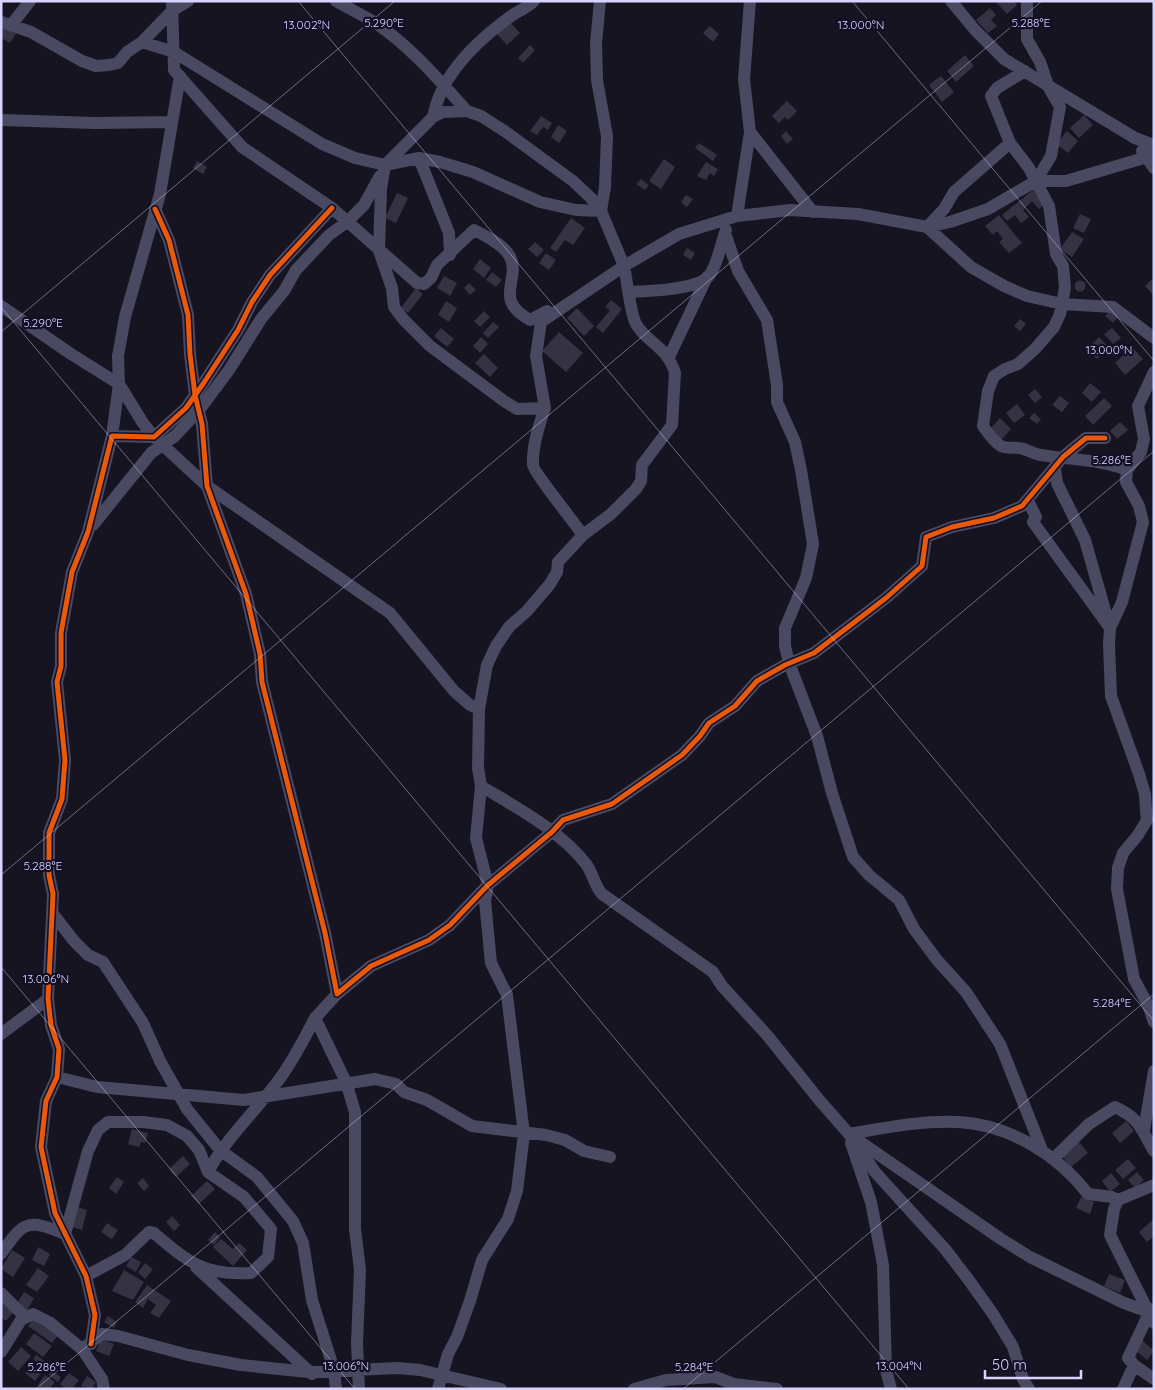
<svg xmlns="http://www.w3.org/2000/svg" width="1155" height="1390" font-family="Quicksand,sans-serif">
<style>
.building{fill:#343243}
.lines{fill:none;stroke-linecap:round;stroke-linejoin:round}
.minor{stroke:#4a4962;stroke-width:12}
.cycleway-casing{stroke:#130f26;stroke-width:8}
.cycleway{stroke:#e8590c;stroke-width:5}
.ticks{fill:none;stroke:#d9d4ff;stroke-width:1;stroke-opacity:0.45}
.ticks-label{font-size:12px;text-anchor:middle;fill:#d9d4ff;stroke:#130f26;stroke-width:4.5;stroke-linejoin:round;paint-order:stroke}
</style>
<rect width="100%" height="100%" fill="#161421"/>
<path class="building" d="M995,1H1014L1017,5L1007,14Z
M990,8L996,15L991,20L997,26L988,33L976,20Z
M510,22L520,33L507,45L497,34Z
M3,25L16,34L10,43L1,38Z
M710,26L719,34L713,42L703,33Z
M530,45L535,50L523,63L518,58Z
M965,55L974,66L956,82L947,71Z
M941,76L954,92L942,102L929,85Z
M787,101L797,111L788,120L785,117L779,123L772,116Z
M1084,115L1093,125L1079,138L1070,128Z
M541,116L552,123L548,130L543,127L537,135L530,131Z
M558,125L567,131L559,143L551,137Z
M786,131L793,139L787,144L781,136Z
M1067,131L1078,141L1068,153L1056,144Z
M699,143L717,155L713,161L695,148Z
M664,159L675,167L661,189L649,181Z
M197,161L207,167L203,174L193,168Z
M706,162L718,169L714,176L710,173L706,180L697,176Z
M641,179L649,185L645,190L636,184Z
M1033,190L1045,204L1039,209L1032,201L1023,210L1029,217L1021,223L1015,215L1007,221L1002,215Z
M397,193L408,198L396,223L385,218Z
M686,195L693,199L687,207L681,202Z
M1080,214L1091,219L1084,233L1073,228Z
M999,215L1022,243L1009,253L999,242L1003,239L997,231L993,235L985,226Z
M571,218L585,228L573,245L565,240L556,252L550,248Z
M1072,232L1084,239L1072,257L1060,249Z
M535,242L544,250L537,257L528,249Z
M687,248L695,253L691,260L683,255Z
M546,253L556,260L549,270L539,263Z
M480,259L491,268L484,278L473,269Z
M492,272L502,280L496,287L486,280Z
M444,276L457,283L450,296L437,288Z
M1151,280L1154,282V296L1145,286Z
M1074.5 286a5.5 5.5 0 1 1 11 0a5.5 5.5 0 1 1-11 0Z
M469,283L476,290L470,295L464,288Z
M416,288L423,294L408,313L401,308Z
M611,300L622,309L603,333L596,327L610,310L605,307Z
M446,301L457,308L449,322L438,315Z
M577,308L594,326L584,336L567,318Z
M1111,310L1119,316L1113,323L1105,316Z
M484,311L490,317L480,327L474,321Z
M1020,319L1026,324L1020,331L1014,326Z
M493,322L499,327L488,338L483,333Z
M441,328L454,339L447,347L434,336Z
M1112,328L1121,338L1113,344L1104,334Z
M559,332L583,353L566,372L542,351Z
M481,337L488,344L480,353L473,346Z
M1099,337L1109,347L1097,359L1087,349Z
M1132,347L1143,359L1125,375L1115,363Z
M484,354L498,368L490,377L475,363Z
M1090,383L1101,392L1092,402L1082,393Z
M1035,389L1042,397L1035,403L1028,395Z
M1060,396L1069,403L1062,412L1052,405Z
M1104,398L1112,406L1093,425L1085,416Z
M1017,404L1025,415L1014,423L1006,413Z
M1034,413L1041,419L1037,424L1029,418Z
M1000,418L1011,429L1001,440L990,429Z
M1120,422L1128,430L1117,439L1110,431Z
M1126,1121L1134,1131L1120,1143L1112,1133Z
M132,1129L148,1133L145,1143L141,1142L139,1147L128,1144Z
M1079,1142L1088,1153L1071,1167L1062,1156Z
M183,1156L190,1164L176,1177L169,1169Z
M1128,1159L1136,1168L1123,1179L1115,1170Z
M1137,1172L1144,1180L1135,1188L1128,1180Z
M1111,1173L1120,1184L1110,1192L1102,1181Z
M117,1177L124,1182L116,1194L109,1188Z
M143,1178L149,1186L144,1191L137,1183Z
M207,1181L215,1189L199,1204L191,1196Z
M1081,1197L1094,1202L1090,1214L1076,1208Z
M77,1207L87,1210L82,1230L71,1227Z
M172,1216L180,1225L174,1231L166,1222Z
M1154,1219V1236L1147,1242L1139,1232Z
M107,1223L118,1230L112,1239L101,1232Z
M215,1232L220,1237L214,1245L208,1240Z
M221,1239L233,1249L239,1243L247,1250L233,1266L213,1247Z
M38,1247L50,1254L44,1266L32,1260Z
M12,1250L25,1258L13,1277L1,1269Z
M131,1257L141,1262L136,1272L126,1266Z
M145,1263L153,1269L145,1279L138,1272Z
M38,1268L49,1276L37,1292L26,1285Z
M124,1270L144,1282L133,1300L112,1291Z
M1109,1274L1125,1280L1120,1293L1104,1286Z
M147,1285L171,1301L159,1318L150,1313L156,1305L148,1299L143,1308L135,1302Z
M24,1292L34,1298L27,1311L16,1305Z
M4,1300L16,1309L6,1321L1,1317V1303Z
M108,1316L117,1322L114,1328L104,1322Z
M35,1317L59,1334L52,1343L28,1326Z
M34,1333L52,1346L43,1357L26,1344Z
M101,1339L114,1344L109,1356L96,1351Z
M1142,1340L1154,1351L1147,1360L1134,1349Z
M21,1347L31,1356L18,1371L8,1362Z
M36,1355L46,1362L43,1367L33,1359Z
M32,1364L42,1372L35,1381L25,1373Z
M52,1371L61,1377L58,1382L49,1375Z
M69,1373L79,1380L72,1389H66L60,1384Z
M45,1375L55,1382L49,1389H42L38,1385Z
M87,1376L96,1382L92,1389L81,1386Z"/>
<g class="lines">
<path class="minor" d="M172,1L174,70L242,147L332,208L417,283L424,284L431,278L437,265L474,230C486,236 502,244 509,255C523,278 491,299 530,320L547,311
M336,1C350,9 364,16 377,24C412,48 439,80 467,111
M951,1L975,30L1004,59L1135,138L1154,145
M1027,1V39L1040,62L1049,88L1060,107L1051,156L1036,181
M1,22L31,32L82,61L96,66L109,65L118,63L127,52L142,42L173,10L188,1
M12,24L30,1
M142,42L174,52L322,144L355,158L385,165L419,158L440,162L473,172L540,202L576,210L601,211L605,187L607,136L597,80L596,43L600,1
M1025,71L997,88L991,96L1010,143L1029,168L1049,206L1056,254L1063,266L1065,288L1060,314L1054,327L1035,349L1018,364L1005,369L994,376L988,391L983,426C988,433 993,441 1001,446C1006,449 1013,447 1019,448C1027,449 1033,454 1041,455C1070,460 1100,459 1127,470
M467,111L481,116L506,132L573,181L591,198L601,211L624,266L541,322L536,356L545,408L517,409L504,401L430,346L403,319L394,307L392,288L379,251L381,189L385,165L433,117L443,112Z
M433,117C441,74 480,38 514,14C521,10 528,7 534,1
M1,120L95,123L172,122
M750,132L813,212
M1142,151L1154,168
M419,158L449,233L450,255
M155,209L169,240L188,315L190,354L195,395L202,424L207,486L246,594L260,654L262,682L325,933L337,994L371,966L429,940L450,925L488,885L552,832L563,820L612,804L682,755L700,736L709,723L735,706L757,681L785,665L814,653L886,598L922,566L926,537L952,527L994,518L1022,506L1063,457L1086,438H1105
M737,216L750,132L744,79L750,1
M927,227L971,267L1004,286L1027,296L1062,304L1113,307L1154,338
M927,227L944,209L954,192L1010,143
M725,233L738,271L767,320L777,385V402L795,442L801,470L813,544L806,578L785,628V646L789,663L817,736L832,793L853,857L869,875L899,900L914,929L937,960L966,992L1000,1044L1042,1150
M629,292C648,291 692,290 707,278C717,269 721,242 726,230
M1,306L71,354L119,384L143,423L154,437L207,486L390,613L454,691L470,705L479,709
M669,357L707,277
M1154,372L1138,406L1144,439L1141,452L1127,470L1126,482L1139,506L1143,522L1122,602L1110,628L1109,644L1111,696L1139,774L1145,794L1146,811L1147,820L1138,835L1123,853L1118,868L1117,889L1134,979L1148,1005L1154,1022
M545,408C539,425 532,446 533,465C533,471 576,525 583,535L611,514L636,489L641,481L642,465L672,425L675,373C667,346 648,344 636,324C630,313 627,279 624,266L679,234L737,216L790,210L858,214L927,227L950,222L988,209L1036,181H1066L1154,155
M112,436L119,384L118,356L125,317L160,194L180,76
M1028,501L1036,517L1033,522L1110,628L1085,540L1057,483L1055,469
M93,525L151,453L175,436L200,409L229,370L261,319L284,291L296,270L329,235L347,222L364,205L380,176
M481,786C517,808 560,830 586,864C593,873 594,885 602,894L713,972L722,986L767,1035L820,1101L849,1134L875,1172L945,1249L968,1279L993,1314L1013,1347L1023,1379L1029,1389
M53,914L74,941L88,955L103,962L143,1023L160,1061L187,1109L220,1150L257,1177L293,1221L303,1243L312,1300L334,1370L336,1389
M337,994L315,1018L346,1082L355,1112V1229L360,1270L357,1343L359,1389
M1,1034L48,999
M57,1077L97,1087L244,1100L375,1079L396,1084L404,1092L427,1100L472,1126L546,1135L565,1140L584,1151L610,1157
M1144,1130L1154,1071
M849,1134C884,1128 923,1120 959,1122C1010,1125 1058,1155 1088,1194L1112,1197L1118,1200
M859,1141L1001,1239L1030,1257L1124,1303L1149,1312
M851,1143L871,1202L883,1265L886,1370L891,1389
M1053,1159L1089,1124L1115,1107C1141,1119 1141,1130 1154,1151
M208,1172C226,1138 255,1112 278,1081C293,1061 304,1039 315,1018
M1154,1185L1118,1200L1114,1209L1110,1235L1154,1323
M1,1254C24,1220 28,1219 65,1234L88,1151L98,1130L108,1122H143L167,1125L187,1136L199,1150L208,1172L244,1197L271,1229L268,1257L251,1273C204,1276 188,1262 154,1233L149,1232L125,1255L86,1276
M196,1267L312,1374
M1,1293L25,1317
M91,1344L95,1315L86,1276L55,1213L41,1147L46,1101L57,1077L59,1049L51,1025L48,999L53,894L49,875V833L62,799L65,760L57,682L61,666V633L72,572L88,532L112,436L154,437L186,408L203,384L238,330L252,302L270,275L332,208
M82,1349L102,1379L104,1389
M1,1352L21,1320L33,1314L49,1322L82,1349L102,1334L118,1336L188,1355L241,1365L308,1372L398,1368L420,1370L501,1389
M1134,1365L1154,1379
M438,1389L448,1354L457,1337L470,1301L482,1260L508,1219L517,1191L524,1134L507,995L491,963L485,901L488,885L476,838L481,786L478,768L479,709L487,665L496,646L509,627L527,611L550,584L557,572L558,562L583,535
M634,1389L666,1380L715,1377L734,1384L777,1389
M1123,1389L1134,1365L1128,1358L1151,1309"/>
<g class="cycleway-casing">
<path id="cycleway" d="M155,209L169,240L188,315L190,354L195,395L202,424L207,486L246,594L260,654L262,682L325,933L337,994L371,966L429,940L450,925L488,885L552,832L563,820L612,804L682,755L700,736L709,723L735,706L757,681L785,665L814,653L886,598L922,566L926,537L952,527L994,518L1022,506L1063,457L1086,438H1105
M91,1344L95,1315L86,1276L55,1213L41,1147L46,1101L57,1077L59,1049L51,1025L48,999L53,894L49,875V833L62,799L65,760L57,682L61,666V633L72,572L88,532L112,436L154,437L186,408L203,384L238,330L252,302L270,275L332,208"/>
</g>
<use href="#cycleway" class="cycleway"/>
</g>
<path class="ticks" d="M298,1L1154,1021M852,1L1154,361M1,307L909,1389M1,332L395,1M1,875L1042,1M1,967L355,1389M36,1389L1154,451M683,1389L1154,994"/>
<g class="ticks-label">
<text x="384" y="27">5.290°E</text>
<text x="1031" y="27">5.288°E</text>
<text x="307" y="29">13.002°N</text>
<text x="861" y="29">13.000°N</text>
<text x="43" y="327">5.290°E</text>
<text x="1109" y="354">13.000°N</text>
<text x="1112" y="464">5.286°E</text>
<text x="43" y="870">5.288°E</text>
<text x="46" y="983">13.006°N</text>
<text x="1112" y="1007">5.284°E</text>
<text x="346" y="1370">13.006°N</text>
<text x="899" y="1370">13.004°N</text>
<text x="47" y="1371">5.286°E</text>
<text x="694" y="1371">5.284°E</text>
</g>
<rect width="1155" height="1390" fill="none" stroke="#d9d4ff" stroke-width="5"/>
<path d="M985 1370v8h96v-8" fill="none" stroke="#d9d4ff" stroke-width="2.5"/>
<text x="992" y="1370" font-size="15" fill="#d9d4ff" stroke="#130f26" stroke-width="4" paint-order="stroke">50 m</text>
</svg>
